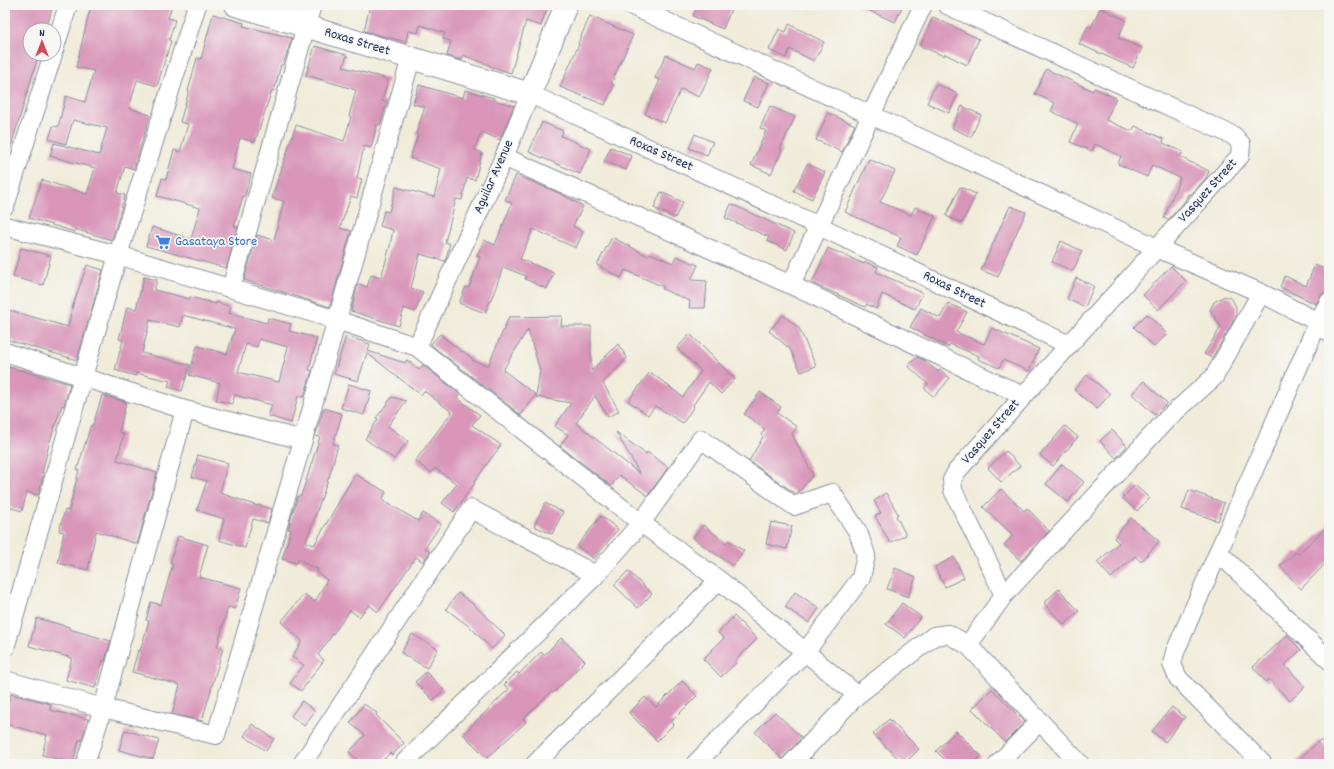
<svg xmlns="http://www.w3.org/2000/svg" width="1334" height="769" font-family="Dekko,sans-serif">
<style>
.building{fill:#d996b9;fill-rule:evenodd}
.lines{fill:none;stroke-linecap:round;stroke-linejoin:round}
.minor-casing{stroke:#868e9c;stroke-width:20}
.tertiary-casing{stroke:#868e9c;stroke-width:24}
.minor{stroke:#fff;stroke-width:18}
.tertiary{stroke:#fff;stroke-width:22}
.labels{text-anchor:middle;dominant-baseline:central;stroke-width:3.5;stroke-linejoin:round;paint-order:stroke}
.street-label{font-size:14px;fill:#1b2f5e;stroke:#f6f6f2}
.shop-label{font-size:14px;fill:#366cbe;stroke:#f6f6f2;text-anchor:start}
</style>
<rect width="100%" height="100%" fill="#f6f6f2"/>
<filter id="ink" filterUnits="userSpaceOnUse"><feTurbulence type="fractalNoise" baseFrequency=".025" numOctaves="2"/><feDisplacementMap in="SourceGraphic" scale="8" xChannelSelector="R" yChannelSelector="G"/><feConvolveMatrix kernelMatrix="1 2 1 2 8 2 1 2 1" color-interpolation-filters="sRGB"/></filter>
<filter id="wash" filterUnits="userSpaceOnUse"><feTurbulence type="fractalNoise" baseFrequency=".012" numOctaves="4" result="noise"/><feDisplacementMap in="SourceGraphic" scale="16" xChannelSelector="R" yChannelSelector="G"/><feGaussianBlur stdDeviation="0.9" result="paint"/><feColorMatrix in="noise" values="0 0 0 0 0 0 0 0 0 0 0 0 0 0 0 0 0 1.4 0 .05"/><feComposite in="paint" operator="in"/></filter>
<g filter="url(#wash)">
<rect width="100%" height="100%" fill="#f1ecda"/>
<g id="blocks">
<path class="building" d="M5,5H53L46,30H30V54H39L8,156H5Z
M91,5H172L168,18L175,20L169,40L171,41L157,86L137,80L129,108L150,115L134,169L125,166L117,193L125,195L112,240L75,229V232L29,218L42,180L87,194L95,168L50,156L54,143L99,155L107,128L73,120L66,144L49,139L53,126L58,127L66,96L85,102L94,71L76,67Z
M370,5H548L541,26L526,21L511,73L489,66V65L463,55L462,60L447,56L451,41L443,39L445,33L420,25L418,33L408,31L406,42L364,31Z
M698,5H733L723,29L693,16Z
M856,5H903L895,22Z
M1100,8L1126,20L1118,38L1142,48L1133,68L1079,44L1088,26L1091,28Z
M213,14L244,23L243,26L292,38L283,65H281L274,91L272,90L255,142L240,138L232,169L251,174L245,196H243L234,226L238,227L226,268L146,246L152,227L191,239L200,208L157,196L162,178L166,179L174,150L180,152L188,124L180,122L189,91H188L197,58L201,59Z
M590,16L633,35L611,84L614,85L605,105L560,87L579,44L578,43Z
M933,17L979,39L967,65L945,54L944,56L920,46Z
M789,24L824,42L814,61L790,49L786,58L769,50L779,29L786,32Z
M315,46L347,55L343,67L388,79L382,101L387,102L380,125L377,124L371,148L364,146L357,178L362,179L357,198L351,196L340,228L351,231L330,307L244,280L257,235L274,240L284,201L272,198L296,125L344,141L351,117L349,116L356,90L306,75Z
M666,55L695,68L698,62L713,68L699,97L681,89L665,123L645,114L660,80L655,78Z
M1046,69L1093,91L1094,88L1116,98L1106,120L1132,131L1135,126L1164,139L1163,143L1183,152L1180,157L1209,171L1206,178L1190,195L1188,194L1185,201L1168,220L1164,218L1180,178L1152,165L1147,177L1118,164L1121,156L1095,144L1092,151L1070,142L1078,124L1051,111L1055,103L1035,94Z
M754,77L769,83L758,107L743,101Z
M936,84L958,94L949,113L927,103Z
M419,85L463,98L465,90L494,98V100L514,106L500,140L482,132L474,149L482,153L475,180L467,178L462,200L456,199L445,242L450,244L446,258L445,261L420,254L411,288L423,292L415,312L404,308L399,326L351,311L358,284L367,287L371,275L381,278L390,246L393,230L380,226L384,211L389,212L396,187L434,197L441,169L410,158L418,135L416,134L425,107L413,104Z
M770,106L795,117L780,149L782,150L771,174L751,165L766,131L760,128Z
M962,106L981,115L971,137L952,128Z
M828,113L855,125L842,152L816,140Z
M542,122L563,131L561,136L591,149L580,174L529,152Z
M695,134L713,142L707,155L689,148Z
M611,147L632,156L626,170L604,161Z
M869,159L895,171L880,202L911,215L915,207L935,216L917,255L897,246L901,237L845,212Z
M807,164L825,172L812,199L794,191Z
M516,175L561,194L583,206L573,226L583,232L576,248L533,229L520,259L554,273L547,289L525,279L526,276L503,267L495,290L485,313L459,303L466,287L469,288L480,257L477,256L484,240L495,245L512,203L505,200Z
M960,187L976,194L962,223L946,216Z
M661,192L683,202L675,218L654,208Z
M731,204L794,233L787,250L767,241L769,237L725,218Z
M1010,206L1026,212L1003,262H1004L998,277L981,270Z
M612,237L648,256L650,253L673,263L676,256L698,265L691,280L707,281L705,308H689L690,301L662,289L664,287L625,270L621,278L597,265Z
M1061,241L1082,251L1073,271L1052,262Z
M21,248L51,256L43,285L13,277Z
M828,248L864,264L865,262L878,267L876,272L923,293L915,309L882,294L876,309L867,304L865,307L812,283Z
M87,265L103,270L77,360L5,339V309L68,327L73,305Z
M1315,265L1329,271V292L1323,293L1316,304L1280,287L1285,276L1306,286Z
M1171,266L1186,281L1158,310L1143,295Z
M144,277L157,280L154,290L190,299V297L216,304V302L231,307L229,313L267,323L268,318L291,324L289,331L317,338L309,370L312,371L304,397L298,396L291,423L268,416L272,405L235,395L232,404L216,400L220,383L189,375L197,346L227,354L235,329L183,315L180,327L150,320L142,353L190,365L182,391L168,387L170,381L136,373V376L115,370L123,340L119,339L127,307L136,309ZM259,339L288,347L279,382L238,372L246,344L257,347Z
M1076,278L1094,286L1085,307L1067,299Z
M1225,296L1232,299L1236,307V317L1212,358L1204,354L1221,327L1210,310L1214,302Z
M948,303L967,312L956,332L984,344L992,328L1039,349L1029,371L1003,360L999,368L978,359L979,356L950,344L948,347L910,327L921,308L940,318Z
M1147,314L1167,334L1154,347L1134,327Z
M783,315L799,328L816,366L801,372L790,349L769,331Z
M562,316L561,326H591V371L618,344L627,358L603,383L619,411L608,417L595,396L576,423L640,474L616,432L646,454L647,452L668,467L648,496L619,475L611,486L560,446L568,435L555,426L571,403L536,397L540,371L528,329L503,370L536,395L521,415L436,349L431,344L440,334L462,352L463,351L472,358V360L488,366L509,317Z
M690,334L735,379L721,394L709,382L693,405L694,406L683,423L655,406L648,415L628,401L650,372L683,397L701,371L677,348Z
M346,336L370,344L368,351L405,363L407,360L419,370L423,365L460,394L457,398L480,415L472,425L501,445L474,482L475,483L454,512L442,503L457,484L435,468L431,473L415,461L452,412L424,391L421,395L367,353L358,381L334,374Z
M917,357L925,361L938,372L940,370L950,378L934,397L924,388L928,384L908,366Z
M5,366L70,384L64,406L62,405L49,444L42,473H44L38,495L27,492L22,511L5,506Z
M1087,375L1110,394L1097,409L1074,390Z
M1144,381L1167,403L1155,415L1132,394Z
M349,384L371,391L364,415L341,408Z
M760,392L781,407L777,413L797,427L792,434L813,475L798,493L796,494L749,461L763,437L761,435L765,429L744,414Z
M102,395L126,402L119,432L124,434L117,460L157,473L137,544L96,531L88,570L58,563L64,532L59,531L65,510L69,511L79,470H77L91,425H93Z
M392,397L406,401L388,426L408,441L394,459L365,439L378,419L376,418Z
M324,408L342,414L333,444L338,445L330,474L306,542L314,545L355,474L386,492L382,500L418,521L423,513L441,524L425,548L430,552L423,562L416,557L378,612L369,605L359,617L350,610L318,655L324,660L301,691L290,683L304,665L292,657L302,641L281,622L304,594L315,602L327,580L317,572L318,569L311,567L298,558L297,563L282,559L291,530L288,529L292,515L298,496H301L320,437L315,436Z
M1065,426L1078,437L1053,466L1040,455Z
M1112,430L1127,446L1116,458L1100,441Z
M1006,451L1020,466L1001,482L988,468Z
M198,455L228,463L220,493L258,506V505L272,509L268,523L253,519L245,548L219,540L224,519L197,510L207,481L192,477Z
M1062,464L1084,482L1068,502L1046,484Z
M1135,485L1149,498L1137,511L1122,498Z
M1001,489L1024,511L1027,508L1049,531L1021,561L1004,545L1013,535L983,507Z
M1189,490L1224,503L1218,521L1182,509Z
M886,493L898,514L896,516L906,535L890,543L875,516L881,513L874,501Z
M545,503L563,512L552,534L534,526Z
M601,516L618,529L594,559L577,546Z
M1131,518L1159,541L1141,562L1135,556L1111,578L1097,562L1119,543L1114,538Z
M771,522L792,526L787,549L766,544Z
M703,525L726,543L728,540L744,551L733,566L693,538Z
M1329,525V560L1301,589L1280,566L1296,552L1298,554Z
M178,536L208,545L199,577L241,588L235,609L228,607L217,647L223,648L202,721L172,714L180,685L132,672L138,650L140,651L149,621L146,620L151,602L161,605L173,564H170Z
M954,557L964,578L945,587L935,567Z
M895,568L916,577L908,597L887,589Z
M628,571L652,594L638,608L614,585Z
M1059,589L1079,611L1064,625L1044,603Z
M795,592L819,608L809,623L785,607Z
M458,593L472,603L505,635L492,649L470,627L446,609Z
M902,603L921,617L905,638L886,624Z
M734,616L757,639L735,661L737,662L721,677L703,659L724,638L718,633Z
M37,618L69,627V629L111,641L105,661L103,660L95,688L66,680L72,658L29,646Z
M412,634L438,649L427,668L401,653Z
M1287,635L1301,650L1285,665L1305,687L1290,701L1269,679L1266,682L1253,667Z
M561,638L585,661L553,693L551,692L523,719L526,722L487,758L463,734L509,689L504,685L517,672L519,674L541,652L544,655Z
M426,672L444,690L433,700L415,682Z
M682,681L697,696L671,722L674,724L657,741L629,713L645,697L656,707Z
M992,689L1025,722L1005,742L972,709Z
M11,694L51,704L50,710L88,719L81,741L79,740L73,763L42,755L47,735L5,724V715Z
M302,701L315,711L304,726L291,716Z
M364,704L377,713L376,715L404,743L392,755L390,753L379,764H362L349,752L365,735L350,723Z
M1172,707L1185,717L1165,742L1152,731Z
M775,712L802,738L782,759L755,732Z
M889,719L919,749L904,764L873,734Z
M252,724L274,739L266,751L244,736Z
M125,730L159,740L153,759L119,750Z
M956,731L981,756L973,764H949L936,751Z
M1320,740L1329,749V764H1294Z
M811,758L819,764H806Z"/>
</g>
</g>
<g filter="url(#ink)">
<use href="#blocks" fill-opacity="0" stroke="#868e9c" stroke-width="1"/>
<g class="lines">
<g class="minor-casing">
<path id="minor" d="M630,5L871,115L1157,248L1261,293L1318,322L1329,332
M947,5L1234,136L1241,144L1240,156L1069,345L957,471L952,480L953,490L1004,595
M54,50L68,5
M504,157L791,285L1023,396
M5,206L53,54
M5,226L118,255L337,320L417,347L641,523L719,580L857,695
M791,285L923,5
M231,288L312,5
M417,347L504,157L530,94L819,226L1069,345
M5,352L185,410L303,440
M1218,552L1329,660
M968,645L1004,595L1167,419L1214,377L1261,293
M5,648L118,255L197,5
M5,680L103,708L216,735L303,440L411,58
M85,764L103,708L185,410
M302,764L471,509L596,575
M403,764L596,575L641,523L701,439L794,506L832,493L858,532L866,555L861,578L806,651L695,764
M535,764L719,580
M791,764L857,695L934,636L948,634L968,645L1080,764
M998,764L1039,722
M1263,764L1178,678L1172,664L1175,652L1318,322L1329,302"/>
</g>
<g class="tertiary-casing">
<path id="tertiary" d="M236,5L530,94L566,5"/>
</g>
<use href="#minor" class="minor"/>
<use href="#tertiary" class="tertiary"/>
</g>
</g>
<defs>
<g id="supermarket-bare" transform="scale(1.2)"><path d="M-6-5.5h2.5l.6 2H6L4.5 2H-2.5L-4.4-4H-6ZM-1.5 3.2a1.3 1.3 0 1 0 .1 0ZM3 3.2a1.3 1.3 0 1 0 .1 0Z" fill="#3f7fe0" stroke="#f6f6f2" stroke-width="2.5" paint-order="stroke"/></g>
</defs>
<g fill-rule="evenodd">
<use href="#supermarket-bare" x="163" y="242"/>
</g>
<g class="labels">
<g class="street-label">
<text transform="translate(357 42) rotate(17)">Roxas Street</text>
<text transform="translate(661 154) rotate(24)">Roxas Street</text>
<text transform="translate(494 177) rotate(-66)">Aguilar Avenue</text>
<text transform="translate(1208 191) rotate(-48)">Vasquez Street</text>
<text transform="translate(954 290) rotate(26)">Roxas Street</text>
<text transform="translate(991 432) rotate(-49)">Vasquez Street</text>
</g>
<g class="shop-label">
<text x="175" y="242">Gasataya Store</text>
</g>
</g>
<rect width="1334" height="769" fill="none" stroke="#f6f6f2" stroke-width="20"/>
<g transform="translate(42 42)"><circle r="19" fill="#f6f6f2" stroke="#9ea6b7"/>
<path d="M0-3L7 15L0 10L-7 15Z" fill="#d1495b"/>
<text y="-6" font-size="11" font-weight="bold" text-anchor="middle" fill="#1b2f5e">N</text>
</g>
</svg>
